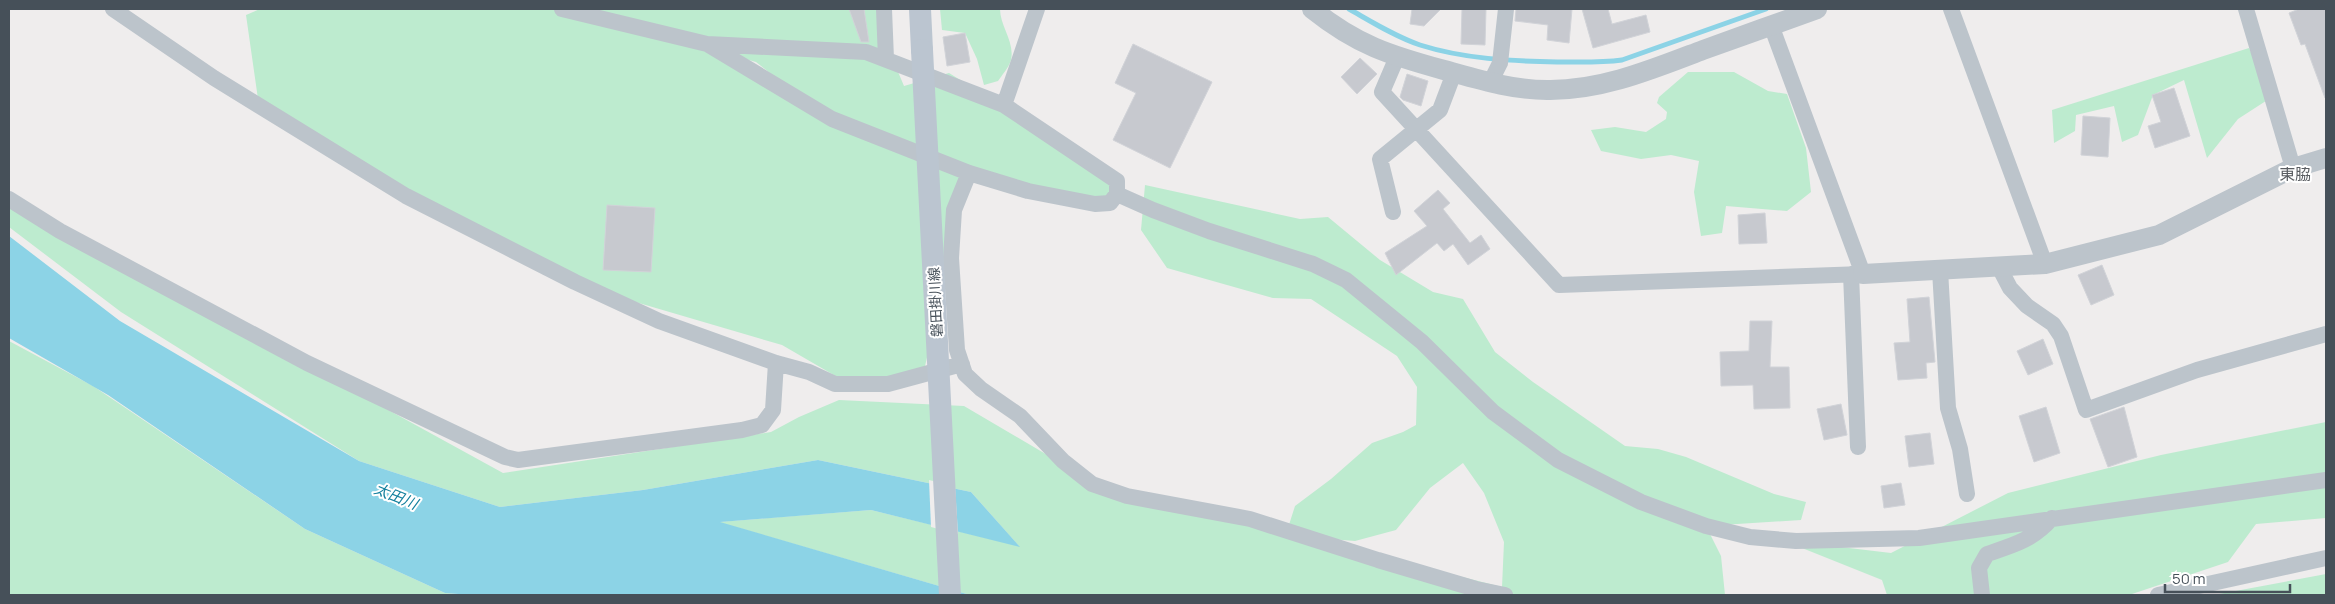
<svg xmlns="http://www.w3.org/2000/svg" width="2335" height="604" font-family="Manrope,'Noto Sans JP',sans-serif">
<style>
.green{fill:#bdebcf}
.water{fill:#8cd3e6}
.pier{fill:#efeded}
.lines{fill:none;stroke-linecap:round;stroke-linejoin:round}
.stream{stroke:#8cd3e6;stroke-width:5}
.building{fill:#c7c9cf;stroke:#d1d3d8}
.minor{stroke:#bcc4cb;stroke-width:16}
.tertiary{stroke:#bcc4cb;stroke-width:20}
.secondary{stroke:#bbc5d0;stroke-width:22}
.secondary-bridge{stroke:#bbc5d0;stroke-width:22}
.labels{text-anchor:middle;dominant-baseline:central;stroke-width:4;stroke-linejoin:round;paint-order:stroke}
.street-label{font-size:14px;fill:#465059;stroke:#fff}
.water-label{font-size:15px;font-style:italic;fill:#14809e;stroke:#fff}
.quarter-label{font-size:16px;fill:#5a5d61;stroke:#fff}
</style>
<rect width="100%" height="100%" fill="#efeded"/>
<path class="green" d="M260,9H566L727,56L805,101L756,62L570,9H884L885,41L904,86L949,73L1040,129L1117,181L1110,203L969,173L923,375L851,385L782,345L632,301L493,241L259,106L246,15Z
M940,9H1000C1000,26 1015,42 1011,60C1009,67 1002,75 998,81L984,85L977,59L965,33L942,30Z
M2249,48L2272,97L2238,119L2207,158L2184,80L2153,95L2138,135L2122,142L2114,106L2076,115L2075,131L2054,143L2052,110Z
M1688,72H1734L1768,91L1787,94L1806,148L1811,192L1787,211L1726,206L1722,233L1701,236L1694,192L1699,161L1671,155L1641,159L1601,151L1591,130L1615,127L1646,132L1666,119L1667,112L1657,103L1659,97Z
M1145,185L1300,219L1328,217L1380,260L1433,292L1463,299L1495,352L1533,382L1625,446L1658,449L1686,457L1774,494L1806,502L1801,520L1706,526L1721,556L1725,595H970L718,522L871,510L1019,546L971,492L818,460L643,490L500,507L359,461L121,312L9,227V198L188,300L503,473L771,432L799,417L839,400L964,406L1100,486L1502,587L1504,542L1484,493L1463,463L1430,488L1396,530L1355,541L1306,537L1287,531L1295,506L1331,479L1372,443L1403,432L1416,425L1417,387L1397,356L1311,299L1273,298L1167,268L1141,230Z
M9,341L93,386L305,529L445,593L471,595H9Z
M2326,422V518L2256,524L2228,562L2129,595H1887L1882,580L1782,540L1891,553L2008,493L2161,455Z
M2326,574V595H2214Z"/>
<path class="water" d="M9,236L120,321L359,461L500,507L643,490L818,460L971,492L1020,547L871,510L720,522L970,595H471L445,593L305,529L108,395L9,338Z"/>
<path class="pier" d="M929,480L955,486L958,534L931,527Z"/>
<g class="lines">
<path class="stream" d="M1349,9C1372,22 1396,37 1420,45C1464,59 1511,61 1557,62C1579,62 1600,63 1622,60L1766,9"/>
</g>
<path class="building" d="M849,9H864L869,42H861Z
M1412,9H1441L1424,26L1410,24Z
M1462,9H1486L1485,45L1461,44Z
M1516,9H1572L1569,43L1547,40L1548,25L1515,21Z
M1582,9H1608L1612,24L1646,15L1650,32L1593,48Z
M2299,9H2326V98H2325L2305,44L2301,45L2289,13Z
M965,33L970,62L947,66L943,37Z
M1133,44L1212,82L1170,168L1113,140L1136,93L1115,83Z
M1360,58L1377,74L1357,94L1341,77Z
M1407,74L1428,81L1421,106L1403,100L1400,97Z
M2174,88L2190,136L2155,148L2148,126L2161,122L2152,95Z
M2083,116L2110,118L2108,157L2081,155Z
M1438,190L1450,203L1443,209L1470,243L1481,235L1490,249L1468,265L1453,244L1444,251L1437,243L1396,275L1385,253L1427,226L1414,211Z
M607,205L655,208L651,272L603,270Z
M1765,213L1767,243L1739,244L1738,215Z
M2102,265L2114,295L2091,305L2078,275Z
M1929,297L1935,362L1926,363L1927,378L1898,380L1894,343L1910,342L1907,299Z
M1750,321H1772L1770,367H1789L1790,408L1754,409L1753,385L1721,386L1720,352L1749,351Z
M2043,339L2053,364L2028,375L2017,351Z
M1841,404L1847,435L1824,440L1817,409Z
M2046,407L2060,453L2034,462L2019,416Z
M2124,407L2137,457L2108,467L2090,419Z
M1930,433L1934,464L1909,467L1905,436Z
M1901,483L1905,505L1884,508L1881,486Z"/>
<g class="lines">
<path class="minor" d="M113,9L214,78L406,196L575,282L659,321L776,363L809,372L835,384H888L962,364
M562,9L707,44L866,52L1004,105L1117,181V194L1110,203L1095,204L1028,191L969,173L832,119L707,44
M884,9L886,59
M1951,9L2045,264
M2246,9L2293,168
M1397,57L1382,92L1559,285L1863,274L1771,25
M1490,83L1500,63L1506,9
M1004,105L1037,9
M969,173L954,210L951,258L957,350L965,374L981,389L1020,416L1063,461L1092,484L1127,496L1250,519L1378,560L1476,589L1505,595
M1117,194L1153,210L1209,231L1313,264L1346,280L1422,342L1493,412L1558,460L1641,502L1706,526L1750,537L1796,541L1919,538L2326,480
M9,199L60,231L307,363L505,457L518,460L742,430L762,425L773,410L776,363
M1393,212L1380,159L1440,110L1454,73
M1999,267L2010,288L2027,306L2053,324L2061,336L2086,410L2197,370L2326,334
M1940,270L1948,408L1960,449L1967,494
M1851,274L1858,447
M1982,595L1979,568L1987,554C2014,545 2033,540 2052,518
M2158,595L2326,558"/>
<path class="tertiary" d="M1312,9C1357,45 1389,55 1444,70C1477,79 1512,90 1547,90C1601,91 1653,69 1703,50C1741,36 1779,23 1817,9
M1863,274L2045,264L2159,235L2293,168L2326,158"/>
<path class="secondary" d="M920,9L922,50"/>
<path class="secondary-bridge" d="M922,50L950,595"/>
</g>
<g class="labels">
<g class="street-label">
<text transform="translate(935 302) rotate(-93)">磐田掛川線</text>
</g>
<g class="water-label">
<text transform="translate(396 496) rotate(22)">太田川</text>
</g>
<g class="quarter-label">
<text x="2295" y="174">東脇</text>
</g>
</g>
<rect width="2335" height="604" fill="none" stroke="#465059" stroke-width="20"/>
<path d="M2165 584v8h125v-8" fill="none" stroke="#465059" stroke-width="2.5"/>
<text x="2172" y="584" font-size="15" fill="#465059" stroke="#ffffff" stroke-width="4" paint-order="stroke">50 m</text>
</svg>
